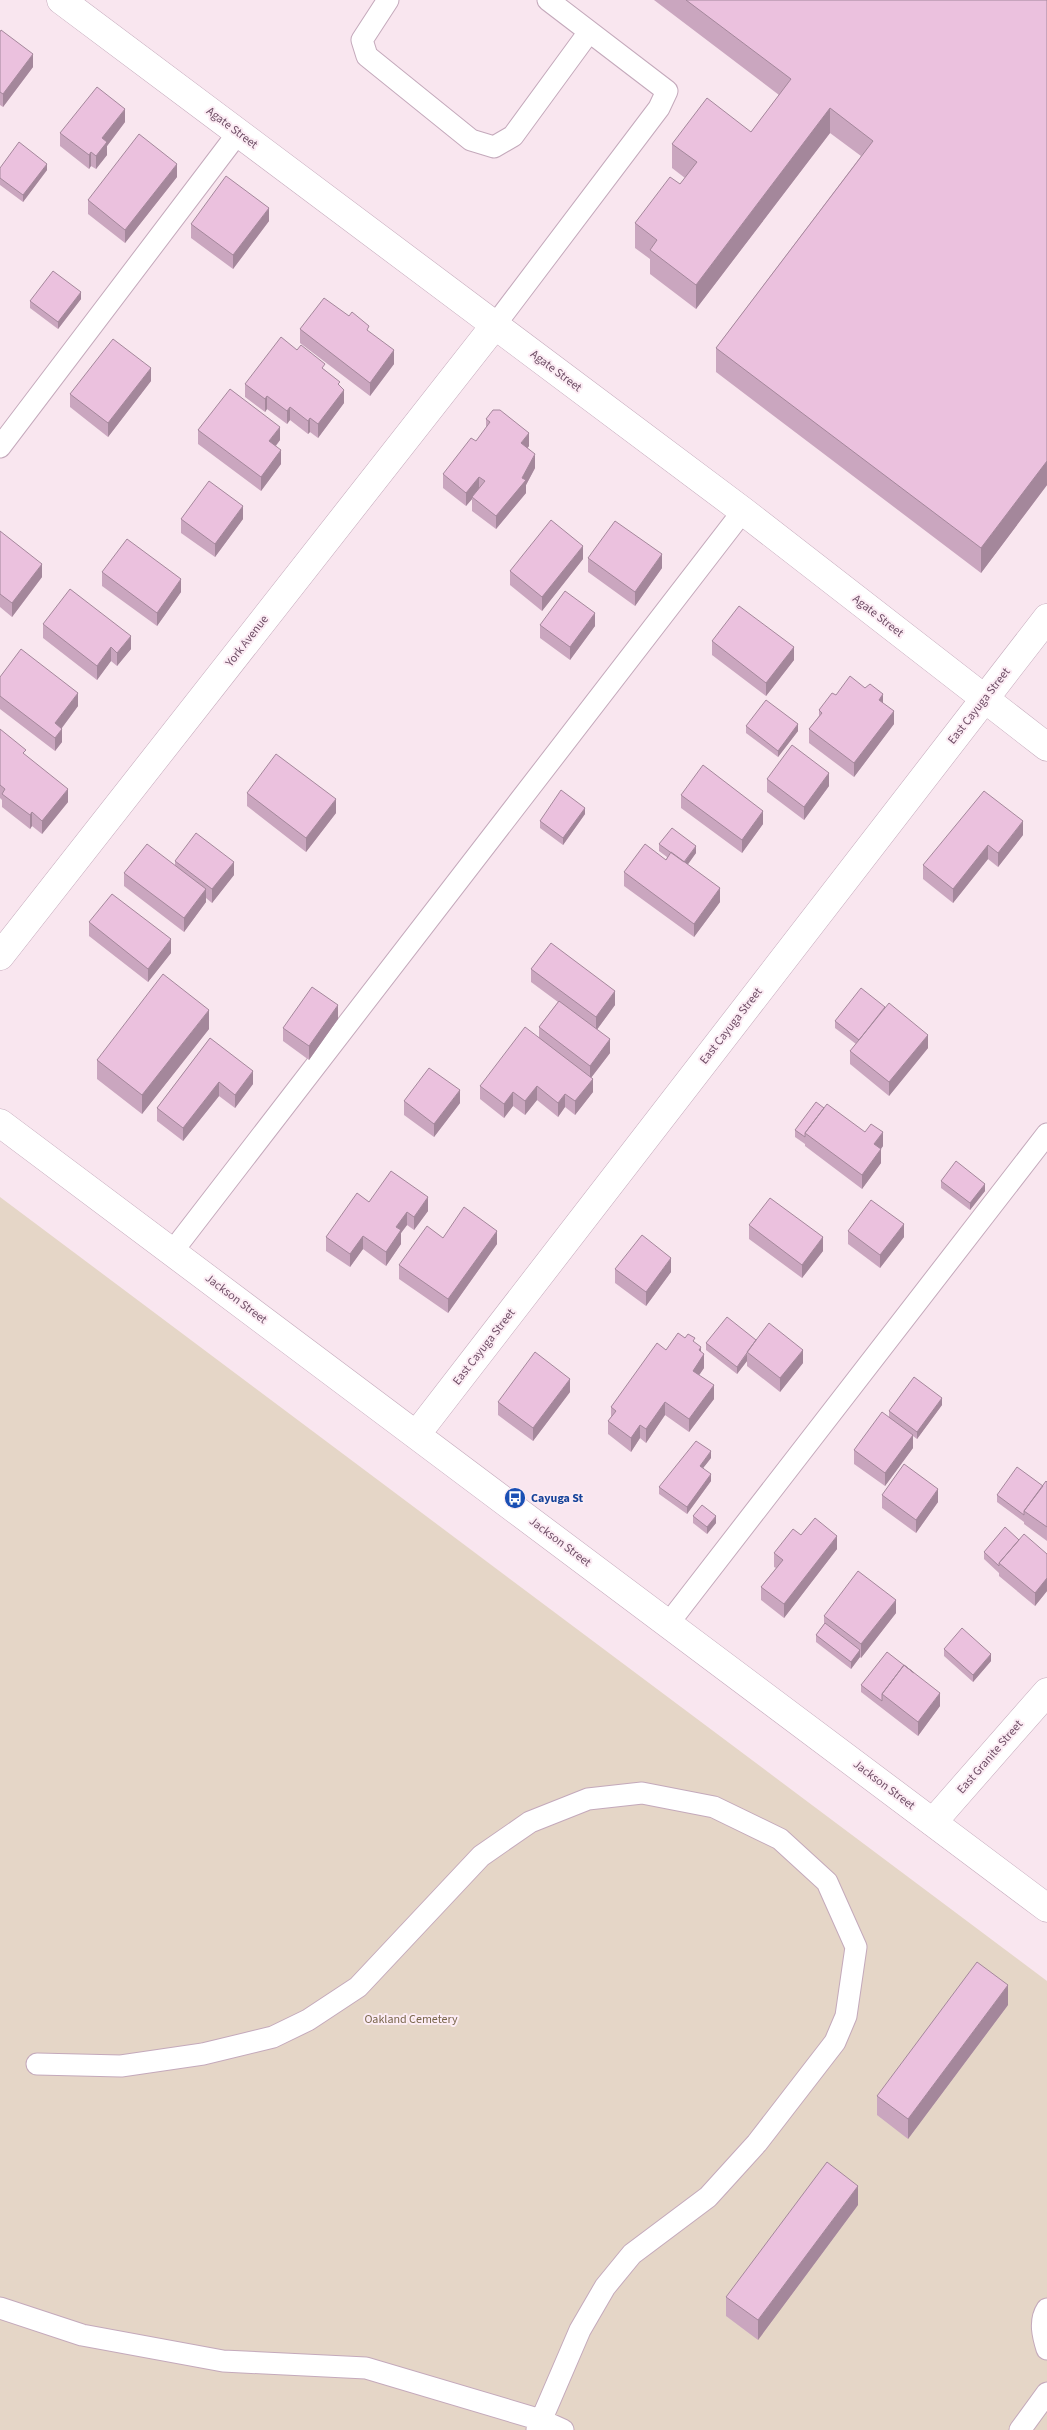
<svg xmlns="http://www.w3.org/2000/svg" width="1047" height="2430" font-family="'Source Sans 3',sans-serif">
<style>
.green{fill:#e5d6c7}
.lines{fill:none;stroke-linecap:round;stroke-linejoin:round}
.service-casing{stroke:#c4a9bb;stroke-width:23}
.minor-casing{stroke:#c4a9bb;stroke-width:29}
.tertiary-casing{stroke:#c4a9bb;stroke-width:29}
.service{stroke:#fff;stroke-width:21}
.minor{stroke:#fff;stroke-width:28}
.tertiary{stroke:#fff;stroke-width:28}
.wall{fill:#caa6bf}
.shaded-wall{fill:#a4879b}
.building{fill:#ebc1de;stroke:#a4879b}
.labels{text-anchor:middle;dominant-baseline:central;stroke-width:4;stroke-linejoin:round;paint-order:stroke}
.street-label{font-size:12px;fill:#6f4e66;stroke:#fcecf4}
.transit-label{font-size:12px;font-weight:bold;fill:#164399;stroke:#fcecf4;text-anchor:start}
.park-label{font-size:12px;fill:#79664b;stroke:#fcecf4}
</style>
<rect width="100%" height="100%" fill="#f9e6ef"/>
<path class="green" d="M0,1197L1047,1981V2430H0Z"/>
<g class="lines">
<g class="service-casing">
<path id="service" d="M388,0L362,40L367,56L471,140L494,147L513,136L589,32
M495,325L659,108L667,91L548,0
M0,447L238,133
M172,1252L743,511
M668,1624L1047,1134
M37,2064L121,2066L203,2054L273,2037L308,2020L358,1987L481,1856L530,1822L588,1799L642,1793L714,1807L780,1839L827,1882L856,1947L846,2016L835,2042L757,2143L708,2197L632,2254L605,2287L580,2330L537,2430
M0,2308L82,2335L223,2361L366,2368L541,2420L563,2430
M1047,2309C1039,2321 1043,2336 1047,2349
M1020,2430L1047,2393"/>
</g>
<g class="minor-casing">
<path id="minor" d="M61,0L743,511L1047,747
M0,956L495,325
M933,1822L1047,1692"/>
</g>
<g class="tertiary-casing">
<path id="tertiary" d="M0,1123L1047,1908
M416,1435L1047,618"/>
</g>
<use href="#service" class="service"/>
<use href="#minor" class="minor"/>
<use href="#tertiary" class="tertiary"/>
</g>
<path class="wall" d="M654,0H1047V485L981,573L716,372V348L861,156L830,133L696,309L650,274V259L635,248V223L680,184L685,178L672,168V144L751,132L779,95Z
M0,32L33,67L3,107L0,105Z
M125,122L107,146V155L96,169L91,166L89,169L60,146V133Z
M0,168L47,170L23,202L0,185Z
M177,177L125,243L88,214V200Z
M269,221L233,269L191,238V224Z
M81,299L58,329L30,308V301Z
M300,329L369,332L394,364L370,396L300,343Z
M297,350L325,370L340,386L344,403L318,438L310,432L308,434L290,420L287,424L267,409L265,412L245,397V384Z
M151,381L108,437L70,407V394Z
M486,419L529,446L527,448L535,468L526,485V493L496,529L472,511V499L466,506L443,488V474L476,441L486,428Z
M198,430L280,440L276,446L281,464L261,491L198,444Z
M181,519H243L215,557L181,533Z
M0,531L42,577L12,617L0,607Z
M588,558L662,568L635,606L588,572Z
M583,559L542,611L510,585V571Z
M102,572L181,592L157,626L102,586Z
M43,624L131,649L117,666L111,661L97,680L43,638Z
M540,625L595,626L570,660L540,638Z
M712,641L794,660L766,696L712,655Z
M0,677L78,706L62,728V742L55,751L0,709Z
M836,695L883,703L894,724L854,777L809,743V729L819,716V710Z
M746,726L798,731L778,757L746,733Z
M0,729L26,756L68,802L42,834L32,826L30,829L2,807V800L0,798Z
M767,779L829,786L804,820L767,792Z
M247,793L336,813L306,852L247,806Z
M681,795L763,824L742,853L681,808Z
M585,814L563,845L540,828V821Z
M1023,835L998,867L988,859L953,903L923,879V865Z
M659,844L696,853L687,864L720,902L694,937L624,886V872L666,860L667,857L659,851Z
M175,861L234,875L212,903L206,898V902L184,932L124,886V873L175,865Z
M89,922L171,953L148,982L89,936Z
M531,969L615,1005L597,1029L610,1053L591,1078L593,1092L575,1115L565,1107L558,1117L537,1100L525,1115L513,1106L504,1118L480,1099V1086L539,1037V1027L558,1002L531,982Z
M338,1019L309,1060L283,1041V1028Z
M835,1021L928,1048L889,1096L850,1064V1051L856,1044L835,1028Z
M209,1029L142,1114L97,1079V1060Z
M210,1038L253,1084L235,1108L219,1096L183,1141L157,1121V1108Z
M404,1101L460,1103L434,1137L404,1115Z
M824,1108L883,1146L881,1149V1163L862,1189L805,1146V1144L795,1137V1130Z
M941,1181L985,1191L970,1210L941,1188Z
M369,1202L428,1211L414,1230L407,1225L401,1233V1244L386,1266L363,1249L350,1267L326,1251V1237Z
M749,1225L823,1251L802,1278L749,1239Z
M848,1231L904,1237L880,1268L848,1244Z
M443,1238L497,1244L448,1313L399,1279V1265Z
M615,1269L671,1272L646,1306L615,1283Z
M685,1338L695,1343L701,1352L704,1368L699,1375L714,1399L689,1432L665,1415L646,1443L640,1438L631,1452L608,1434V1421L611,1417V1407L666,1350Z
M756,1340L803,1363L780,1392L747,1366V1361L737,1374L706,1350V1343Z
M570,1392L533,1441L498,1415V1402Z
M942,1405L917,1439L913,1436V1448L885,1486L854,1464V1450L889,1417V1411Z
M711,1458L703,1468L711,1481L687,1514L659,1494V1487Z
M1047,1482V1541L1024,1524V1522L997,1502V1495L1043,1486Z
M882,1495L938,1502L916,1533L882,1508Z
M693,1516L716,1523L707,1534L693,1523Z
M801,1535L837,1549L784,1618L761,1600V1587L776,1568L774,1567V1553Z
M1019,1540L1047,1554V1591L1035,1606L999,1576V1573L984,1559V1552Z
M896,1613L861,1658L860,1657L851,1669L816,1642V1635L824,1624V1616Z
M944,1649L991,1661L973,1682L944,1656Z
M861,1685L940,1706L918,1736L861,1692Z
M1008,2005L908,2139L877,2115V2096Z
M858,2205L758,2340L726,2316V2297Z"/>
<path class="shaded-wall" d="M33,54V67L3,107V94Z
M830,108V133L696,309V285Z
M125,109V122L107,146V155L96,169V156L102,138Z
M91,152V166L89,169V155Z
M47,164V170L23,202V195Z
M177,164V177L125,243V230Z
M269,208V221L233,269V255Z
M81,292V299L58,329V322Z
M394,350V364L370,396V383Z
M151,368V381L108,437V423Z
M344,390V403L318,438V424Z
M267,396V409L265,412V399Z
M290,407V420L287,424V411Z
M310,418V432L308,434V421Z
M280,427V440L269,454V441Z
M529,433V446L521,457V443Z
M281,450V464L261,491V477Z
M535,454V468L526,485V493L496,529V516L522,478Z
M1047,461V485L981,573V548Z
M479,477V490L472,497V499L466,506V493Z
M243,506V519L215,557V544Z
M583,546V559L542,611V597Z
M662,554V568L635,606V592Z
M42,564V577L12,617V603Z
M181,579V592L157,626V613Z
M595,613V626L570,660V647Z
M131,636V649L117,666V653Z
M111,647V661L97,680V666Z
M794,647V660L766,696V683Z
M78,693V706L55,737V723Z
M883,694V707L879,700Z
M894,711V724L854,777V763Z
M798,724V731L778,757V751Z
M62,729V742L55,751V738Z
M829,773V786L804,820V807Z
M68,789V802L42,834V821Z
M336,799V813L306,852V838Z
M585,808V814L563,845V838Z
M763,811V824L742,853V840Z
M32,812V826L30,829V815Z
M1023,821V835L998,867V853Z
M988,845V859L953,903V889Z
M696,846V853L684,870V863Z
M234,862V875L212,903V889Z
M720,888V902L694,937V924Z
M206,889V902L184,932V918Z
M171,939V953L148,982V969Z
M615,991V1005L596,1031V1017Z
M338,1005V1019L309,1060V1046Z
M209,1010V1029L142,1114V1095Z
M928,1035V1048L889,1096V1082Z
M610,1039V1053L590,1079V1066Z
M253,1071V1084L235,1108V1095Z
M593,1079V1092L575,1115V1101Z
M219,1082V1096L183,1141V1128Z
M537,1086V1100L525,1115V1101Z
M460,1090V1103L434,1137V1124Z
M513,1092V1106L504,1118V1104Z
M565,1094V1107L558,1117V1103Z
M883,1132V1146L874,1158V1144Z
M881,1149V1163L862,1189V1175Z
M985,1184V1191L970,1210V1203Z
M428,1197V1211L414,1230V1217Z
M407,1212V1225L401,1233V1244L386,1266V1252L396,1227Z
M904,1224V1237L880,1268V1255Z
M497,1231V1244L448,1313V1299Z
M363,1236V1249L350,1267V1254Z
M823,1237V1251L802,1278V1265Z
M671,1258V1272L646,1306V1292Z
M701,1347V1358L704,1354V1368L693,1384V1371L699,1350Z
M803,1350V1363L780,1392V1378Z
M747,1354V1361L737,1374V1367Z
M570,1379V1392L533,1441V1428Z
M714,1385V1399L689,1432V1419Z
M942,1398V1405L917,1439V1432Z
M665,1402V1415L646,1443V1429Z
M640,1425V1438L631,1452V1438Z
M913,1435V1448L885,1486V1473Z
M711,1451V1458L700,1472V1466Z
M711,1474V1481L687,1514V1507Z
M938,1489V1502L916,1533V1520Z
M716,1516V1523L707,1534V1527Z
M837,1536V1549L784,1618V1604Z
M1047,1578V1591L1035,1606V1593Z
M896,1600V1613L861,1658V1644Z
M860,1650V1657L851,1669V1662Z
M991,1654V1661L973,1682V1675Z
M940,1693V1706L918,1736V1722Z
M1008,1985V2005L908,2139V2119Z
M858,2186V2205L758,2340V2320Z"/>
<path class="building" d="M686,0H1047V461L981,548L716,348L873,141L830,108L696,285L650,250L657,240L635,223L670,177L680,184L697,162L672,144L707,98L751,132L791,79Z
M1,30L33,54L3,94L0,92V32Z
M97,87L125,109L102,138L107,142L96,156L91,152L89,155L60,133Z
M139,134L177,164L125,230L88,200Z
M19,142L47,164L23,195L0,178V168Z
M226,176L269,208L233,255L191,224Z
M53,271L81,292L58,322L30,301Z
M324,298L349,316L352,312L369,326L367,330L394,350L370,383L300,329Z
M281,337L297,350L301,345L325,364L322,368L340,382L338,384L344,390L318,424L310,418L308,421L290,407L287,411L267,396L265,399L245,384Z
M113,339L151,368L108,423L70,394Z
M230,389L280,427L269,441L281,450L261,477L198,430Z
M493,410H500L529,433L521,443L535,454L522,478L526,480L496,516L472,497L485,481L479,477L466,493L443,474L471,438L476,441L490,422L486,419Z
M209,481L243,506L215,544L181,519Z
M551,520L583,546L542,597L510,571Z
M615,521L662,554L635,592L588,558Z
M0,531L42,564L12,603L0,594Z
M127,539L181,579L157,613L102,572Z
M70,589L131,636L117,653L111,647L97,666L43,624Z
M565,591L595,613L570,647L540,625Z
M739,606L794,647L766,683L712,641Z
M21,649L78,693L55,723L62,729L55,738L0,696V677Z
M850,676L865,688L870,684L883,694L879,700L894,711L854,763L809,729L822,713L819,710L832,693L836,695Z
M766,700L798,724L778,751L746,726Z
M0,729L26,750L23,753L68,789L42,821L32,812L30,815L2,794L5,789L0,785Z
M792,745L829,773L804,807L767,779Z
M276,754L336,799L306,838L247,793Z
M703,765L763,811L742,840L681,795Z
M561,790L585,808L563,838L540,821Z
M984,791L1023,821L998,853L988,845L953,889L923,865Z
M672,828L696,846L684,862L659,844Z
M196,833L234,862L212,889L175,861Z
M147,844L206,889L184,918L124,873Z
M645,844L666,860L671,852L720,888L694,924L624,872Z
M112,894L171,939L148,969L89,922Z
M551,943L615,991L596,1017L531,969Z
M163,974L209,1010L142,1095L97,1060Z
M312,987L338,1005L309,1046L283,1028Z
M861,988L885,1007L859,1040L835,1021Z
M559,1001L610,1039L590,1066L539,1027Z
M889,1003L928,1035L889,1082L850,1051Z
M525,1027L593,1079L575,1101L565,1094L558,1103L537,1086L525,1101L513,1092L504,1104L480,1086Z
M210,1038L253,1071L235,1095L219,1082L183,1128L157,1108Z
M429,1068L460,1090L434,1124L404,1101Z
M816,1102L824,1108L805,1133V1137L795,1130Z
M827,1104L865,1132L871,1124L883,1132L874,1144L881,1149L862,1175L805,1133Z
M956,1161L985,1184L970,1203L941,1181Z
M391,1171L428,1197L414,1217L407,1212L396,1227L401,1230L386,1252L363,1236L350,1254L326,1237L357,1193L369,1202Z
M770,1198L823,1237L802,1265L749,1225Z
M871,1200L904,1224L880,1255L848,1231Z
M464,1207L497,1231L448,1299L399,1265L427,1226L443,1238Z
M642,1235L671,1258L646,1292L615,1269Z
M727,1317L756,1340L737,1367L706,1343Z
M769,1323L803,1350L780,1378L747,1352Z
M678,1333L685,1338L688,1334L695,1338L693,1341L701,1347L699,1350L704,1354L693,1371L714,1385L689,1419L665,1402L646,1429L640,1425L631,1438L608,1421L616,1411L611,1407L657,1343L666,1350Z
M535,1352L570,1379L533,1428L498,1402Z
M914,1377L942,1398L917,1432L889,1411Z
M882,1412L913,1435L885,1473L854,1450Z
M696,1441L711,1451L700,1466L711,1474L687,1507L659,1487Z
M904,1464L938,1489L916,1520L882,1495Z
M1017,1467L1043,1486L1024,1511V1515L997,1495Z
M1046,1481L1047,1482V1527L1024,1511Z
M702,1505L716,1516L707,1527L693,1516Z
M815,1518L837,1536L784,1604L761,1587L783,1560L774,1553L793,1529L801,1535Z
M1005,1527L1019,1540L999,1563V1566L984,1552Z
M1024,1534L1047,1554V1578L1035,1593L999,1563Z
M858,1571L896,1600L861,1644L824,1616Z
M825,1623L860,1650L851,1662L816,1635Z
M962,1628L991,1654L973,1675L944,1649Z
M887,1652L914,1673L904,1665L882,1694V1701L861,1685Z
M904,1665L940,1693L918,1722L882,1694Z
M977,1962L1008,1985L908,2119L877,2096Z
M827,2162L858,2186L758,2320L726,2297Z"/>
<defs>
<g id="bus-disc" transform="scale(1.125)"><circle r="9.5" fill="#1a4fb4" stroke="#fcecf4"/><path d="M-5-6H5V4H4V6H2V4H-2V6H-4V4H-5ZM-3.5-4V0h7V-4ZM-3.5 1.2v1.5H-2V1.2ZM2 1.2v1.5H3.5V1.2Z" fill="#fff"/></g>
</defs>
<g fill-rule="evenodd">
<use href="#bus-disc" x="515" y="1498"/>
</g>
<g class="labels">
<g class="street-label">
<text transform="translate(232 128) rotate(37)">Agate Street</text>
<text transform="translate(556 371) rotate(37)">Agate Street</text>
<text transform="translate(878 616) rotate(38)">Agate Street</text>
<text transform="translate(247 641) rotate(-52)">York Avenue</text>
<text transform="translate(979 706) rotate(-52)">East Cayuga Street</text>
<text transform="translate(731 1026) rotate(-52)">East Cayuga Street</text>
<text transform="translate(236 1299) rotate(37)">Jackson Street</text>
<text transform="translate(484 1347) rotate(-52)">East Cayuga Street</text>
<text transform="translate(560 1542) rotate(37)">Jackson Street</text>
<text transform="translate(990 1757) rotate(-49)">East Granite Street</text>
<text transform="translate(884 1785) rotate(37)">Jackson Street</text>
</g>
<g class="transit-label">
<text x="531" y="1498">Cayuga St</text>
</g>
<g class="park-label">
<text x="411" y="2019">Oakland Cemetery</text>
</g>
</g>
</svg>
